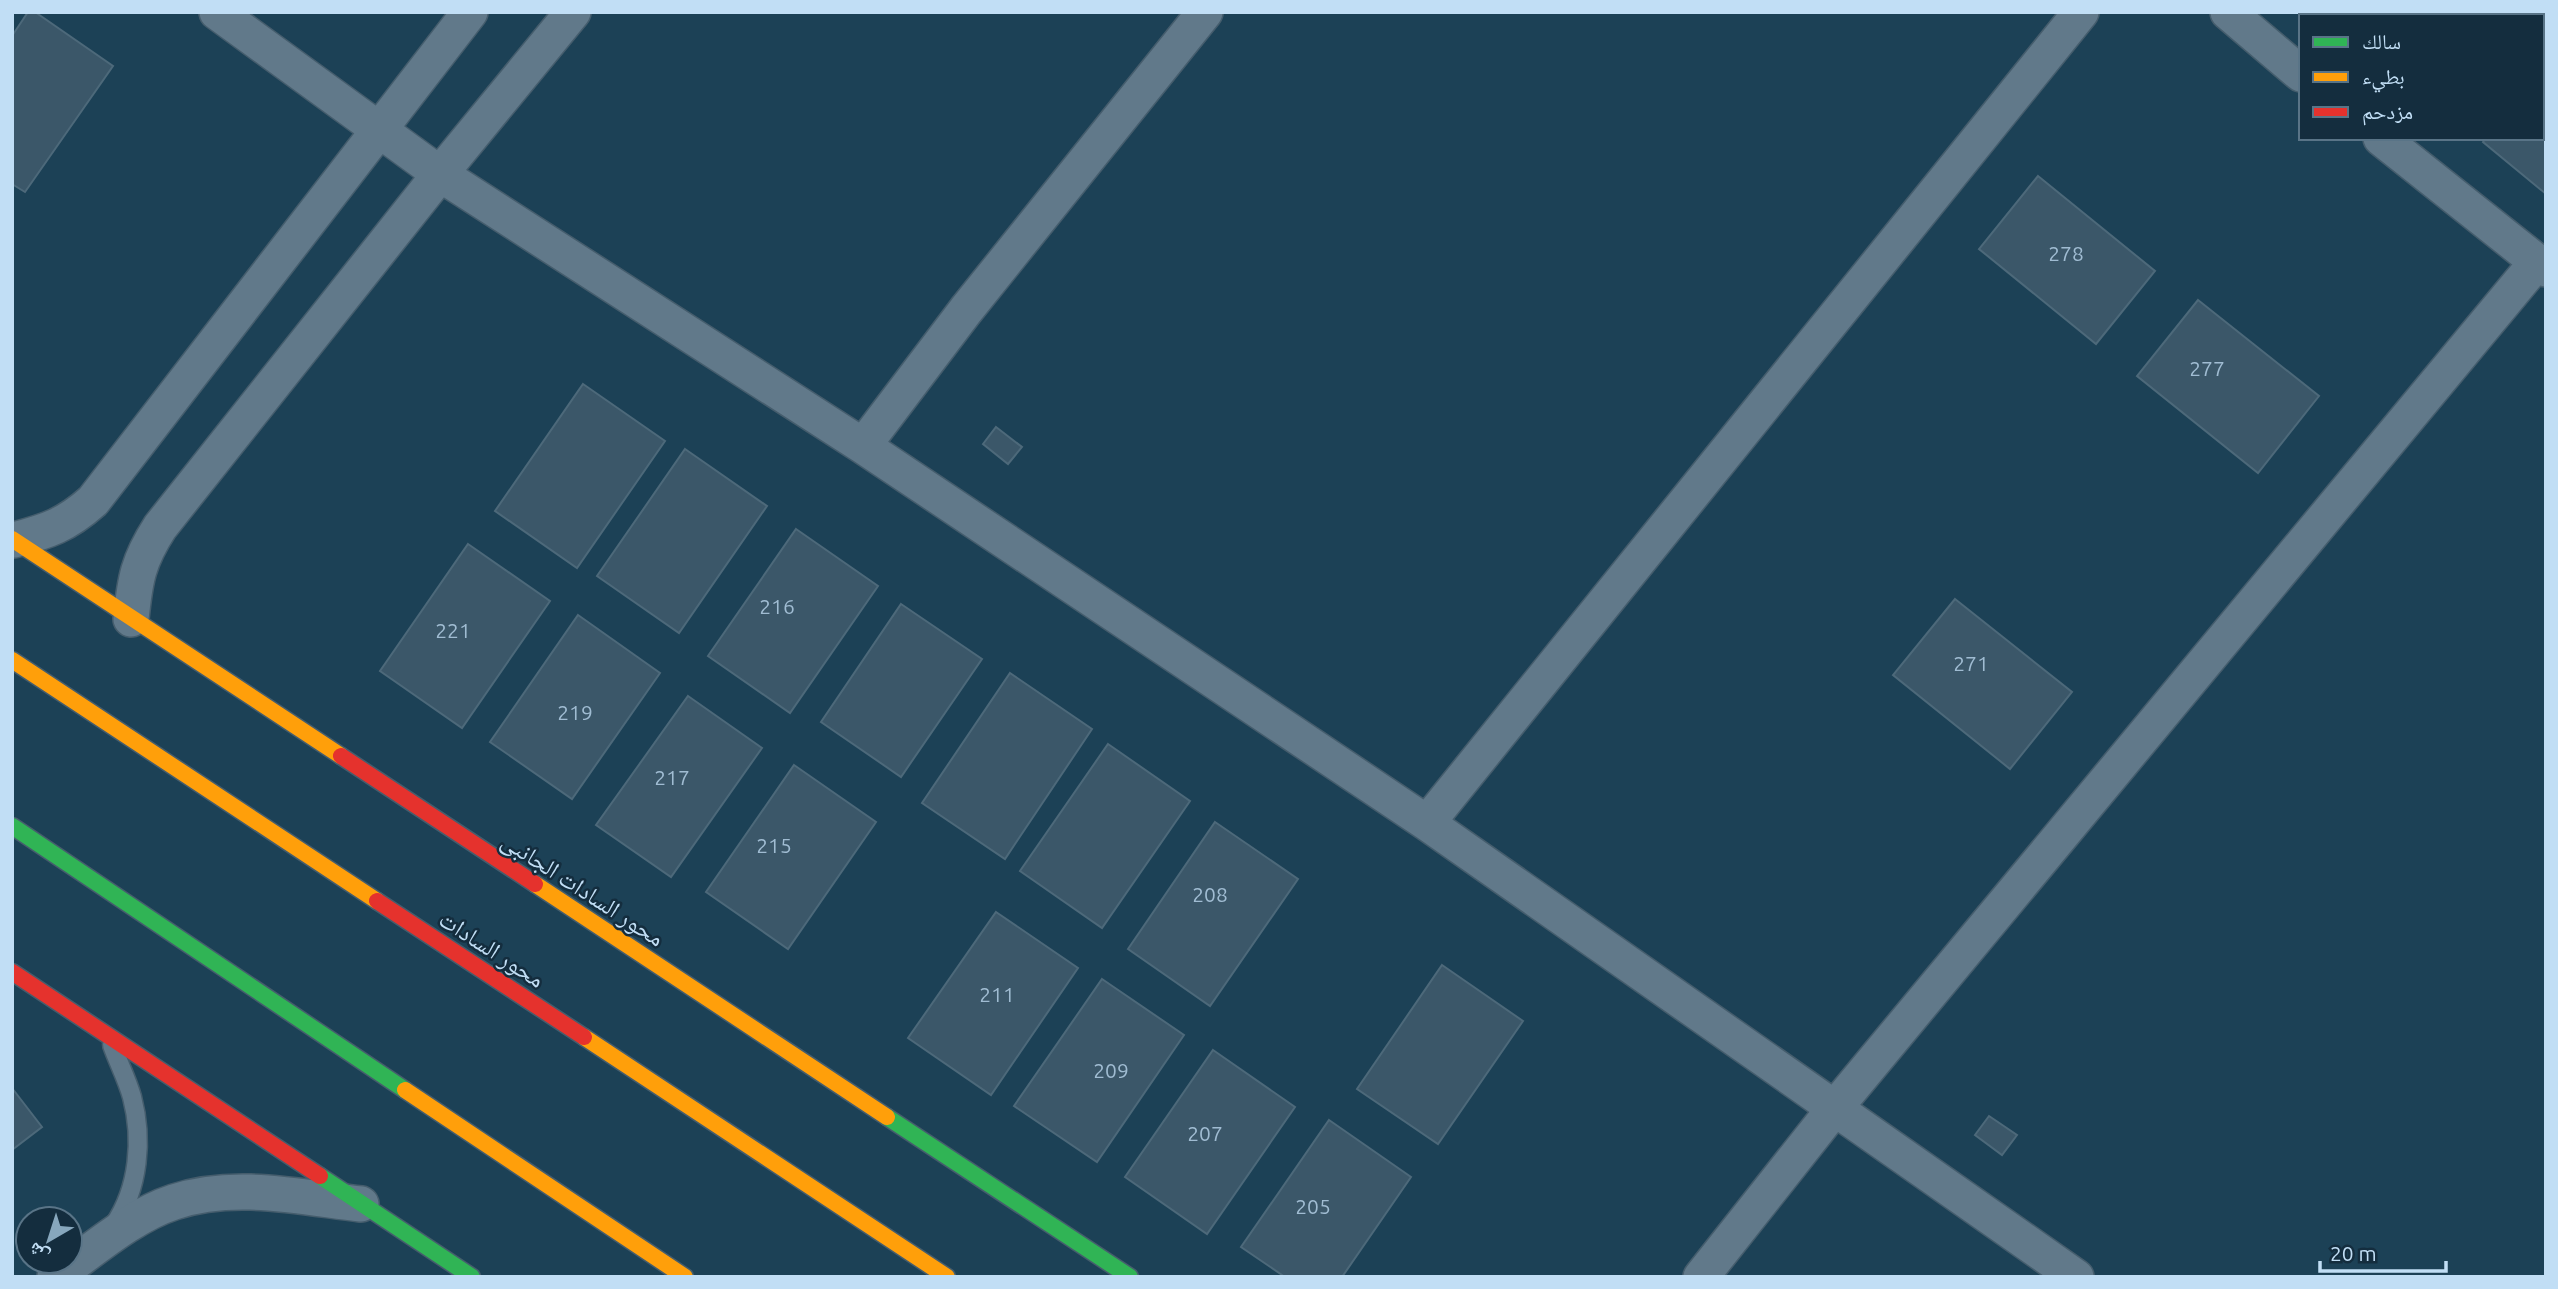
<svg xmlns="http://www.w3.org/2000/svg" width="2558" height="1289" font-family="Ubuntu,'Noto Naskh Arabic',sans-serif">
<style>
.building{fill:#3b5769;stroke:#4d697a;stroke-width:2}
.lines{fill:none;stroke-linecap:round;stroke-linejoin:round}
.lane-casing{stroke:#455d6d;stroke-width:21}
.street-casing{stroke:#455d6d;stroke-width:38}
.fast-casing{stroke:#455d6d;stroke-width:19}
.slow-casing{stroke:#455d6d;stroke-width:19}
.jam-casing{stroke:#455d6d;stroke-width:19}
.lane{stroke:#61798a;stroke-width:18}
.street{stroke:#61798a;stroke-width:35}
.fast{stroke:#30b455;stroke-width:16}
.slow{stroke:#ff9f0a;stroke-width:16}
.jam{stroke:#e5322d;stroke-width:16}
.labels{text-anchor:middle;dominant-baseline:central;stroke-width:5;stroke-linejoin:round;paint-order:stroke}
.number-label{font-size:21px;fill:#a0bcd2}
.street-label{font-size:24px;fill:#c1def5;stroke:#142d3e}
</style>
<rect width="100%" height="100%" fill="#1c4156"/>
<path class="building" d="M28,12H35L113,66L25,192L12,184V36Z
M2356,12H2392L2389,16H2360Z
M2418,12H2541L2538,16H2415Z
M2546,65V194L2483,142L2486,138H2542V70Z
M2038,176L2155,271L2096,344L1979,249Z
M2198,300L2319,396L2258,473L2137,376Z
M583,384L665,441L577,568L495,511Z
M996,427L1022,447L1008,464L983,444Z
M685,449L767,506L679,633L597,576Z
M796,529L878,586L790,713L708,656Z
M468,544L550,601L462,728L380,671Z
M1955,599L2072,692L2010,769L1893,675Z
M901,604L982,659L901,777L821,722Z
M578,615L660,673L572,799L490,742Z
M1010,673L1092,729L1005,859L922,803Z
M688,696L762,748L671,877L596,825Z
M1108,744L1190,801L1102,928L1020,871Z
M794,765L876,822L788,949L706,892Z
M1215,822L1298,879L1210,1006L1128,949Z
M996,912L1078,968L991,1095L908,1038Z
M1442,965L1523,1021L1438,1144L1357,1089Z
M1102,979L1184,1035L1097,1162L1014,1106Z
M1213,1050L1295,1107L1207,1234L1125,1177Z
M12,1088L42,1127L12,1150Z
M1989,1116L2017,1135L2002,1155L1975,1135Z
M1329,1120L1411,1177L1342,1277H1285L1241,1247Z"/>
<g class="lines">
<g class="lane-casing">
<path id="lane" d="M112,1045C118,1062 127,1079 132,1097C143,1139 139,1188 114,1225"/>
</g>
<g class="street-casing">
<path id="street" d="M217,12L440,174L863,446L1427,823L2076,1277
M2228,12L2301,74
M2381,138L2546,269
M863,446L966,310L1205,12
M14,540C48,531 66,525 93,501L470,12
M131,619C135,579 138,561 160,527L440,174L573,12
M1427,823L2081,12
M55,1277C92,1251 131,1216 174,1202C234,1182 300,1197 361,1204
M1701,1277L1834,1109L2537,262"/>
</g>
<g class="fast-casing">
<path id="fast" d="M12,826L405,1090
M887,1117L1130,1277
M320,1176L472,1277"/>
</g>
<g class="slow-casing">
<path id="slow" d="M12,539L341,756
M12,660L377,901
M535,884L887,1117
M584,1037L947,1277
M405,1090L685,1277"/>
</g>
<g class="jam-casing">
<path id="jam" d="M341,756L535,884
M377,901L584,1037
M12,972L320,1176"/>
</g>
<use href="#lane" class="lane"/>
<use href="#street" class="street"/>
<use href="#fast" class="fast"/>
<use href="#slow" class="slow"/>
<use href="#jam" class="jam"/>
</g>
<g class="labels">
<g class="number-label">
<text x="2066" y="253">278</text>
<text x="2207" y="368">277</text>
<text x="777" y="606">216</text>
<text x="453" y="630">221</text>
<text x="1971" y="663">271</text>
<text x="575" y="712">219</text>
<text x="672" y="777">217</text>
<text x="774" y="845">215</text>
<text x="1210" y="894">208</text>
<text x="997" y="994">211</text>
<text x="1111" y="1070">209</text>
<text x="1205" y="1133">207</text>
<text x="1313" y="1206">205</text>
</g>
<g class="street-label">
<text transform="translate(583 889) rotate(33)">محور السادات الجانبى</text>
<text transform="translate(492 949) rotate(33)">محور السادات</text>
</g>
</g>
<rect width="2558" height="1289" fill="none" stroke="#c1def5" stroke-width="28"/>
<rect x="2299" y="14" width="245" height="126" fill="#142d3e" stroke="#597487" stroke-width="2"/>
<rect x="2313" y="37" width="35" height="10" fill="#30b455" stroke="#597487" stroke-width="2"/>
<text x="2362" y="49" font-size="21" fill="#c1def5">سالك</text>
<rect x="2313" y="72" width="35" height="10" fill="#ff9f0a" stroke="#597487" stroke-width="2"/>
<text x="2362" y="84" font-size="21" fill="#c1def5">بطيء</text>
<rect x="2313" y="107" width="35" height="10" fill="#e5322d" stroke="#597487" stroke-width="2"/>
<text x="2362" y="119" font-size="21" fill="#c1def5">مزدحم</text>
<g transform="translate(49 1240) rotate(219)"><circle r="33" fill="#142d3e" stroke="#597487" stroke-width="2"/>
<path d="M0-5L12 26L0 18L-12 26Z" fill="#87a7bd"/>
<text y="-10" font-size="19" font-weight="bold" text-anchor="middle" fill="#c1def5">ش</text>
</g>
<path d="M2320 1261v10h126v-10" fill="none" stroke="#c1def5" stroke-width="3.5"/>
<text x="2330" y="1261" font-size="21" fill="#c1def5" stroke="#142d3e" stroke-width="5" paint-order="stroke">20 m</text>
</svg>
